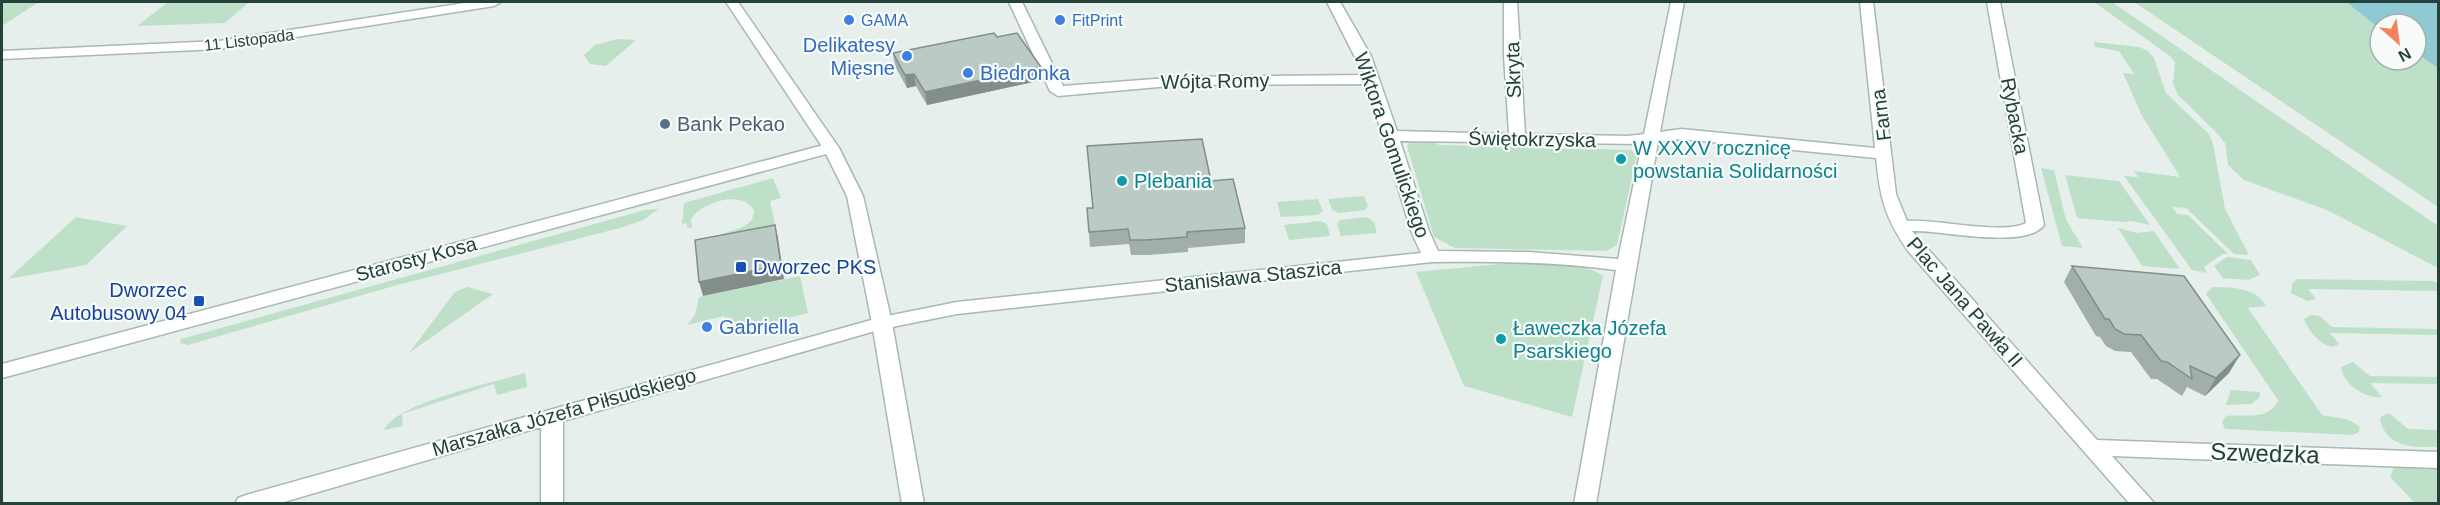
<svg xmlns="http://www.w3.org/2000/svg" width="2440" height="505" font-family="Helvetica,sans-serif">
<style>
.green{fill:#bfe0c8}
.water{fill:#8ec9d4}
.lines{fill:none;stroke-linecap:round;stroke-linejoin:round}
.minor-casing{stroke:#a8b8b2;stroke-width:3}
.tertiary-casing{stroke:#a8b8b2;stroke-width:3}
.minor{fill:#fff;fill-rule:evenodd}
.tertiary{fill:#fff;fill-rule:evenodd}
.wall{fill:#a1aea9}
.shaded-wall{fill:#838d89}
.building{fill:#bbcac4;stroke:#838d89;stroke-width:1.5}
.shop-dot{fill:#3f7fe0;stroke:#f7fbf9;stroke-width:2}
.service-dot{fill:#5c6f8a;stroke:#f7fbf9;stroke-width:2}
.culture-dot{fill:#0f9aa8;stroke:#f7fbf9;stroke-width:2}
.transit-dot{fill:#1a4fb4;stroke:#f7fbf9;stroke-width:2}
.labels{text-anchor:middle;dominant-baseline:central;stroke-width:4.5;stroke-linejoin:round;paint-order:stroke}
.far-shop-label{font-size:16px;fill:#366cbe;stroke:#f7fbf9;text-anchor:start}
.far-street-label{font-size:16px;fill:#24423a;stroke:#f7fbf9}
.shop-label{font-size:20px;fill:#366cbe;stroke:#f7fbf9;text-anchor:start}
.street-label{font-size:20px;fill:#24423a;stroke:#f7fbf9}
.service-label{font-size:20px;fill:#4e5e75;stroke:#f7fbf9;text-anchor:start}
.culture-label{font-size:20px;fill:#0d838f;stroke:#f7fbf9;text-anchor:start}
.transit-label{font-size:20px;fill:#164399;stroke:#f7fbf9;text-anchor:start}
.near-street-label{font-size:24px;fill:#24423a;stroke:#f7fbf9}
</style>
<rect width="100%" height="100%" fill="#e6efeb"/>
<path class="green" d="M2,2H39L2,26Z
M168,2H249L225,23L137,26Z
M2094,2H2112L2438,226V268L2327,210L2244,180L2228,165L2225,143L2217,133L2178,95L2173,84L2175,62L2170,56Z
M2134,2H2346L2380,29V60H2416V53L2438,68V207Z
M617,39L636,40L606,66L590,64L584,55L595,45Z
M2094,42L2139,47L2148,51L2154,58L2166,93L2209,134L2213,144L2225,209L2249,255L2234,254L2186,208L2172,207L2177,214L2188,215L2228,254H2223L2204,267L2207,273L2192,270L2124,176L2138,177L2134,171L2180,177L2141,114L2123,73L2134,74L2119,51L2095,47Z
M1430,139L1439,145L1631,150L1637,155L1617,245L1606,251L1455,248L1434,237L1407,146L1411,141Z
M2041,168L2054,170L2066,220L2083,248L2062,246Z
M2065,175L2119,181L2150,225L2131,221L2122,222L2077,218Z
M773,178L781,198L770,201L778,238L708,248C711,244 714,239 718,237C729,228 754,231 754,210C741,189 702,202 691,219L692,228L687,227V223L682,224L684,203Z
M1364,196L1368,206L1365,210L1339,213L1332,210L1328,199Z
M1318,199L1323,211L1318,215L1281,217L1277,202Z
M659,209L643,220L620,228L394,286L188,345L180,343L181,339L645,210Z
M76,217L127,226L86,265L8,279Z
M1367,217L1374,222L1377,233L1341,236L1337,224L1340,220Z
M1321,221L1327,224L1330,236L1289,240L1284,225Z
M2118,228L2137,233L2154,231L2180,269L2142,266Z
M2227,257L2251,260L2260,275L2248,280L2223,278L2214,266Z
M1510,263C1534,264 1584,261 1603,276L1572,417L1464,386L1416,272Z
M800,276L808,313L728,334L724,316L687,325L695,315L699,297Z
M2297,279L2433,281L2438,283V291L2308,289L2316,299L2307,301L2291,293L2292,284Z
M467,287L493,294L409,353L455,292Z
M2212,287C2229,287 2257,287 2266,306L2248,308L2322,415L2349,420L2360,427L2359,432L2353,435L2225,429L2222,422L2226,416C2244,414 2270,421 2278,400L2206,294Z
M2311,315L2320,316L2332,327L2438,329V335L2330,333L2339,344L2333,347C2319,344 2309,332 2304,319Z
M2353,362L2370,376L2438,377V384L2370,383L2382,397C2365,399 2343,384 2341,367Z
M525,373L527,387L497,395L494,384L402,414L403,426L384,430C395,403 495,382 525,373Z
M2231,390L2260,392L2259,398L2251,404L2226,405Z
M2389,413L2408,429L2438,430V447C2414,447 2388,449 2380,420L2382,416Z
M2403,465L2438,466V503H2415L2390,477L2394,467Z"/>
<path class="water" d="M2346,2H2438V68L2416,53V24H2380V29Z"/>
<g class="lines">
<g class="minor-casing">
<path id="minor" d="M1009,2H1022L1063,86L1181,77L1364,75L1327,2H1340L1371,56L1397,131L1509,134L1504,55V2H1517L1525,134L1628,136L1644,134L1671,2H1684L1660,132L1681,129L1875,148L1860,2H1873L1896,194L1907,221C1937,219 2002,235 2026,223L1987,2H2000L2044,225C2026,250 1941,230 1912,231L2097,440L2438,452V468L2112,456L2155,504H2130L1908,251C1885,218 1880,198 1876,158L1681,139L1658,142L1596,504H1574L1616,270C1555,262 1494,261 1432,262L957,314L882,329L563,421V504H541V427L277,504H235L238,498L246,495L882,317L957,302L1421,253L1411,231L1367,84L1181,85L1058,96L1050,91ZM1400,141L1642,144L1618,259L1529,252L1438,251L1429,231Z
M831,143L839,148L837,151L2,378V364Z"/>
</g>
<g class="tertiary-casing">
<path id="tertiary" d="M471,2H501L494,6L219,49L2,59V51L219,41Z
M726,2H738L839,148L863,196L892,323L924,504H902L872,323L847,196L823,148Z"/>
</g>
<use href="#minor" class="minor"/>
<use href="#tertiary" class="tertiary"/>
</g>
<path class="wall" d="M997,37L1041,67L1042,80L927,105L916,86L907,88L895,66L893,53Z
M1087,146L1211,181L1245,228V243L1188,248V252L1148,255H1131L1129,244L1090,247L1087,208H1093Z
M2072,266L2229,373L2205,396L2187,387L2182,396L2157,379H2151L2131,352L2115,351L2106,346L2100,337L2096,336L2064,282Z"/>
<path class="shaded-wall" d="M1041,67L1042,80L927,105L925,92Z
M914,74L916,86L907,88L905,75Z
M775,225L778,238L784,279L703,296L699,282Z
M2240,355L2229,373L2205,396L2216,378Z"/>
<path class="building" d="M994,33L997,37L1017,33L1041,67L925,92L914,74L905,75L893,53Z
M1202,139L1211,181L1233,179L1245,228L1187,232V237L1147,240H1130L1128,229L1089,232L1087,208H1093L1087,146Z
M775,225L781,265L699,282L695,240Z
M2072,266L2184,276L2240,355L2216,378L2190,366L2192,379L2167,362L2161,361L2141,335L2124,334L2115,329L2109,319H2105Z"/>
<g class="shop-dot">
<circle cx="849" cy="20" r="6"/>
<circle cx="1060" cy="20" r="6"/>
<circle cx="907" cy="56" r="6"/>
<circle cx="968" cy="73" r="6"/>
<circle cx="707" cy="327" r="6"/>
</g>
<circle class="service-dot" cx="665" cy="124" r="6"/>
<g class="culture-dot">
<circle cx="1621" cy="159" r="6"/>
<circle cx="1122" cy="181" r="6"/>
<circle cx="1501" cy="339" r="6"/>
</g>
<g class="transit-dot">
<rect x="735" y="261" width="12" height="12" rx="3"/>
<rect x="193" y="295" width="12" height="12" rx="3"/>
</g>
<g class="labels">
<g class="far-shop-label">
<text x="861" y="20">GAMA</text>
<text x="1072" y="20">FitPrint</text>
</g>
<g class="far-street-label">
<text transform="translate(249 40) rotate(-7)">11 Listopada</text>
</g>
<g class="shop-label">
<text x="895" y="45" text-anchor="end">Delikatesy<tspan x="895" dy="23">Mięsne</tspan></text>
<text x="980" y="73">Biedronka</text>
<text x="719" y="327">Gabriella</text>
</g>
<g class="street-label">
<text transform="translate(1513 70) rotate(-92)">Skryta</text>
<text transform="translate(1215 81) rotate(-1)">Wójta Romy</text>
<text transform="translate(1881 115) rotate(-97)">Farna</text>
<text transform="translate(2015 116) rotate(79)">Rybacka</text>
<text transform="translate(1532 139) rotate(1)">Świętokrzyska</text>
<text transform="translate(1392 145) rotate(71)">Wiktora Gomulickiego</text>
<text transform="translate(416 259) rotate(-15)">Starosty Kosa</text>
<text transform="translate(1253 276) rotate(-6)">Stanisława Staszica</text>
<text transform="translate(1965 302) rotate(49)">Plac Jana Pawła II</text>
<text transform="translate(564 412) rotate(-16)">Marszałka Józefa Piłsudskiego</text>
</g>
<g class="service-label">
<text x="677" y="124">Bank Pekao</text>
</g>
<g class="culture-label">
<text x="1633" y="148">W XXXV rocznicę<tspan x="1633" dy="23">powstania Solidarności</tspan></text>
<text x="1134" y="181">Plebania</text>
<text x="1513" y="328">Ławeczka Józefa<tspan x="1513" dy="23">Psarskiego</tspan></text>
</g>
<g class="transit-label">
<text x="753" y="267">Dworzec PKS</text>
<text x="187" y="290" text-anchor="end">Dworzec<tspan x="187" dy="23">Autobusowy 04</tspan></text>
</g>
<g class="near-street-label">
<text transform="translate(2265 453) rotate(2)">Szwedzka</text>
</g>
</g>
<rect width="2440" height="505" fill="none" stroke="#24423a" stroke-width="6"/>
<g transform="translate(2398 42) rotate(152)"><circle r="28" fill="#f7fbf9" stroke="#a3b1ad" stroke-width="1.5"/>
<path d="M0-4.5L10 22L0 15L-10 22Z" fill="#f4845f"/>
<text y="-9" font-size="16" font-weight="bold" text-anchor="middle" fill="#24423a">N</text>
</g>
</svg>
